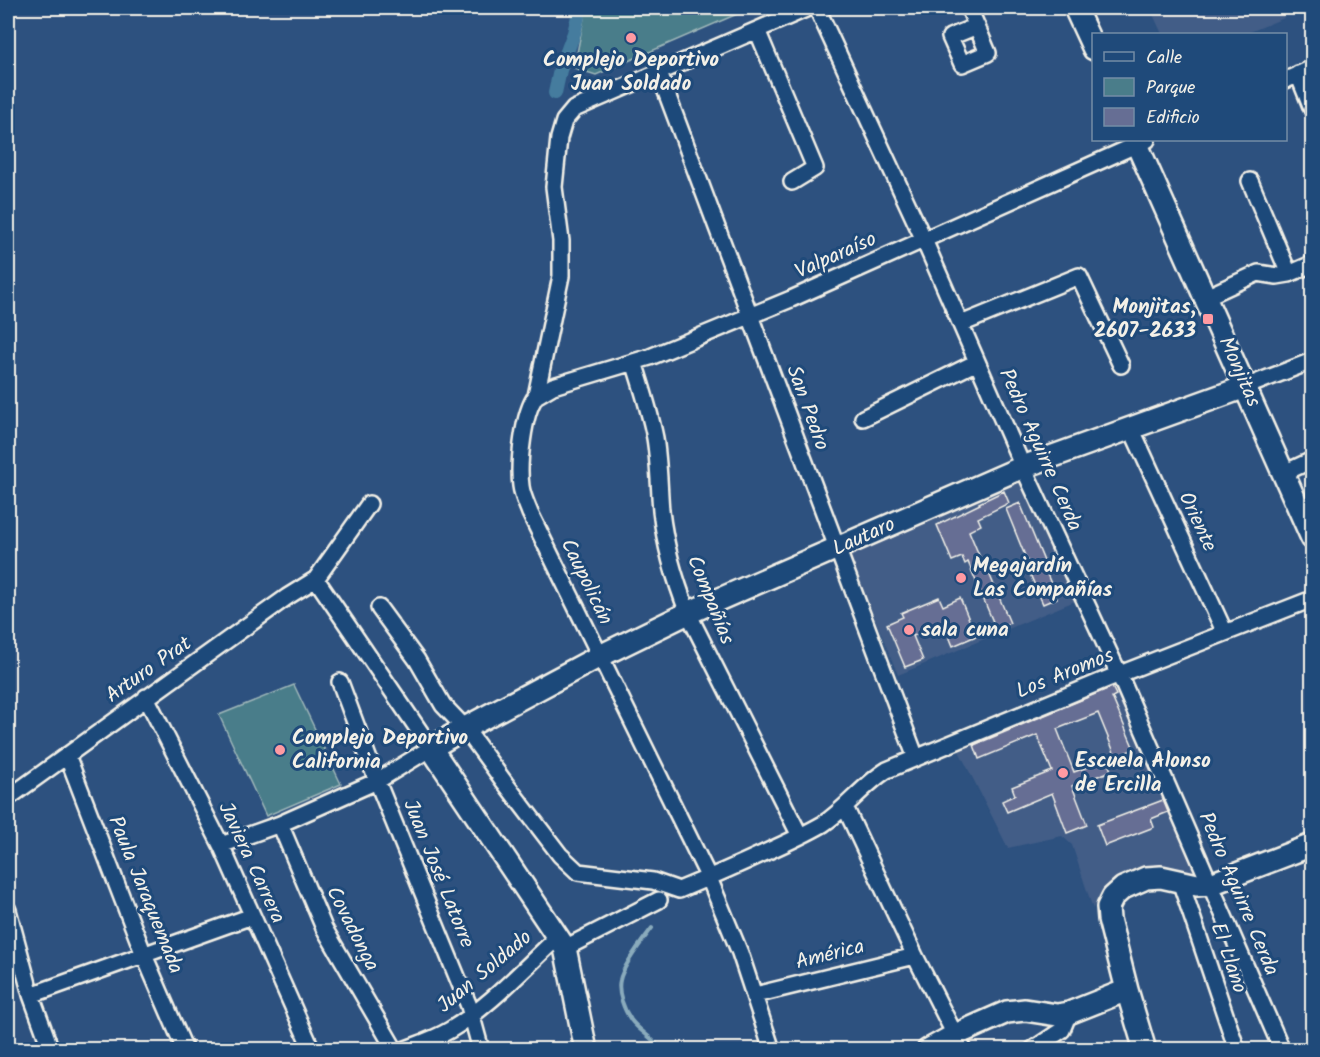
<svg xmlns="http://www.w3.org/2000/svg" width="1320" height="1057" font-family="Kalam,sans-serif">
<style>
.built{fill:#425d87}
.green{fill:#4a7d8a;stroke:#9fb7b9;stroke-width:1.5}
.lines{fill:none;stroke-linecap:round;stroke-linejoin:round}
.stream{stroke:#8aabbc;stroke-width:4}
.canal{stroke:#447c9e;stroke-width:14}
.building{fill:#666e94;stroke:#f4f1e8;stroke-width:1.5}
.street-casing{stroke:#f4f1e8;stroke-width:20}
.secondary-casing{stroke:#f4f1e8;stroke-width:26}
.street{stroke:#1f4a7a;stroke-width:15}
.secondary{stroke:#1f4a7a;stroke-width:21}
.poi-dot{fill:#ff9aa2;stroke:#1f4a7a;stroke-width:2}
.labels{text-anchor:middle;dominant-baseline:central;stroke-width:6;stroke-linejoin:round;paint-order:stroke}
.poi-label{font-size:21px;font-weight:bold;fill:#f4f1e8;stroke:#1f4a7a;text-anchor:start}
.street-label{font-size:21px;fill:#f4f1e8;stroke:#1f4a7a}
</style>
<rect width="100%" height="100%" fill="#2d517f"/>
<filter id="ink" filterUnits="userSpaceOnUse"><feTurbulence type="fractalNoise" baseFrequency=".0167" numOctaves="2"/><feDisplacementMap in="SourceGraphic" scale="12" xChannelSelector="R" yChannelSelector="G"/><feConvolveMatrix kernelMatrix="1 2 1 2 8 2 1 2 1" color-interpolation-filters="sRGB"/></filter>
<g filter="url(#ink)">
<path class="built" d="M1150,8H1280L1284,18L1245,34H1162Z
M1022,480L1075,601L898,675L849,555Z
M1119,684L1197,873L1157,869L1125,875L1101,892L1093,909L1072,845L1062,836L1008,848L957,747L1030,719L1112,686Z"/>
<path class="green" d="M586,8H751L596,75L574,68Z
M294,685L341,784L266,816L219,715Z"/>
<g class="lines">
<path class="stream" d="M652,928C643,940 623,965 620,980C617,992 624,1010 631,1020C640,1032 654,1038 661,1050"/>
<path class="canal" d="M555,93L560,70L574,33L580,8"/>
</g>
<path class="building" d="M1004,491L1009,503L978,518L981,525L969,531L981,560L983,559L1010,623L996,629L968,562L965,564L962,557L952,561L937,525L980,504L979,503Z
M1020,503L1046,566L1044,567L1057,598L1043,604L1030,574L1032,573L1006,509Z
M939,597L943,606L960,598L976,636L953,646L944,624L913,636L923,660L905,667L887,624L903,617L901,613Z
M1112,687L1116,695L1112,697L1134,749L1116,757L1098,713L1057,729L1074,772L1107,760L1111,771L1072,786L1087,825L1067,833L1052,793L1007,812L1002,801L1015,795L1012,787L1052,771L1037,735L979,759L974,745Z
M1163,800L1168,812L1151,819L1154,827L1105,846L1097,825Z"/>
<g class="lines">
<g class="street-casing">
<path id="street" d="M817,8L924,240L1023,467L1119,674L1282,1050
M969,8L988,53L962,64L950,37L977,26
M757,30L815,168L792,182
M659,73L916,758
M1298,74L1312,109
M1286,80L1312,68
M1250,181L1289,274
M1206,297L1258,273L1277,276L1289,274L1312,264
M961,324L1079,276L1121,365
M634,362C642,387 650,412 655,438C659,462 659,486 661,511C665,546 675,580 688,613L800,836
M1245,387L1312,361
M536,396L553,386L650,357L791,299L1147,140
M863,418L977,362
M1131,428L1225,633
M1284,473L1312,460
M379,608L417,660L443,705L465,728L505,783L560,855L578,872L653,881L679,890C708,878 736,866 764,853C784,844 804,835 823,824C846,809 863,785 887,770L1107,679L1312,599
M340,682L377,781L469,1006L481,1050
M146,697L221,845L312,1050
M67,755L144,955L185,1050
M8,798L287,597L316,579L369,504
M845,807L915,956L955,1035L964,1050
M280,824L324,928L395,1050
M221,845L280,824L377,781L431,748L316,579
M1180,881L1237,1050
M8,910L31,995L51,1050
M565,948L659,900
M31,995L252,916
M755,995L915,956
M403,1050C419,1044 435,1039 450,1030C489,1007 524,968 558,937
M772,1050L740,953L709,878L530,513C527,505 522,495 521,486C518,465 523,413 536,396L561,276V241L554,187L559,138L564,121L574,109L808,8
M1032,1050L1062,1030L1069,1013"/>
</g>
<g class="secondary-casing">
<path id="secondary" d="M1075,8L1094,49
M1135,140L1312,538
M586,1050L565,948L431,748L465,728L600,656L688,613L1023,467L1245,387
M928,1050L955,1035L1007,1012L1025,1010L1057,1015L1069,1013L1127,990
M1145,1050L1127,990L1109,919L1108,907L1113,897L1123,888L1146,878L1161,877L1197,885L1211,884L1312,845"/>
</g>
<use href="#street" class="street"/>
<use href="#secondary" class="secondary"/>
</g>
</g>
<g class="poi-dot">
<circle cx="631" cy="38" r="6"/>
<rect x="1202" y="313" width="12" height="12" rx="3"/>
<circle cx="961" cy="578" r="6"/>
<circle cx="909" cy="630" r="6"/>
<circle cx="280" cy="750" r="6"/>
<circle cx="1063" cy="773" r="6"/>
</g>
<g class="labels">
<g class="poi-label">
<text x="631" y="60" text-anchor="middle">Complejo Deportivo<tspan x="631" dy="24">Juan Soldado</tspan></text>
<text x="1196" y="307" text-anchor="end">Monjitas,<tspan x="1196" dy="24">2607-2633</tspan></text>
<text x="973" y="566">Megajardín<tspan x="973" dy="24">Las Compañías</tspan></text>
<text x="921" y="630">sala cuna</text>
<text x="292" y="738">Complejo Deportivo<tspan x="292" dy="24">California</tspan></text>
<text x="1075" y="761">Escuela Alonso<tspan x="1075" dy="24">de Ercilla</tspan></text>
</g>
<g class="street-label">
<text transform="translate(836 256) rotate(-24)">Valparaíso</text>
<text transform="translate(1239 372) rotate(66)">Monjitas</text>
<text transform="translate(807 408) rotate(70)">San Pedro</text>
<text transform="translate(1040 450) rotate(66)">Pedro Aguirre Cerda</text>
<text transform="translate(1197 522) rotate(65)">Oriente</text>
<text transform="translate(864 537) rotate(-24)">Lautaro</text>
<text transform="translate(586 582) rotate(64)">Caupolicán</text>
<text transform="translate(710 600) rotate(68)">Compañías</text>
<text transform="translate(149 670) rotate(-35)">Arturo Prat</text>
<text transform="translate(1065 674) rotate(-22)">Los Aromos</text>
<text transform="translate(251 863) rotate(65)">Javiera Carrera</text>
<text transform="translate(438 874) rotate(68)">Juan José Latorre</text>
<text transform="translate(1238 894) rotate(67)">Pedro Aguirre Cerda</text>
<text transform="translate(145 895) rotate(68)">Paula Jaraquemada</text>
<text transform="translate(352 929) rotate(63)">Covadonga</text>
<text transform="translate(830 955) rotate(-14)">América</text>
<text transform="translate(1228 958) rotate(71)">El Llano</text>
<text transform="translate(485 972) rotate(-40)">Juan Soldado</text>
</g>
</g>
<rect width="1320" height="1057" fill="none" stroke="#1f4a7a" stroke-width="30"/>
<rect x="15" y="15" width="1290" height="1027" fill="none" stroke="#f4f1e8" stroke-width="2" filter="url(#ink)"/>
<rect x="1092" y="33" width="195" height="108" fill="#1f4a7a" stroke="#748da6" stroke-width="1.5"/>
<rect x="1104" y="52" width="30" height="9" fill="#1f4a7a" stroke="#748da6" stroke-width="1.5"/>
<text x="1146" y="63" font-size="18" fill="#f4f1e8">Calle</text>
<rect x="1104" y="78" width="30" height="18" fill="#4a7d8a" stroke="#748da6" stroke-width="1.5"/>
<text x="1146" y="93" font-size="18" fill="#f4f1e8">Parque</text>
<rect x="1104" y="108" width="30" height="18" fill="#666e94" stroke="#748da6" stroke-width="1.5"/>
<text x="1146" y="123" font-size="18" fill="#f4f1e8">Edificio</text>
</svg>
